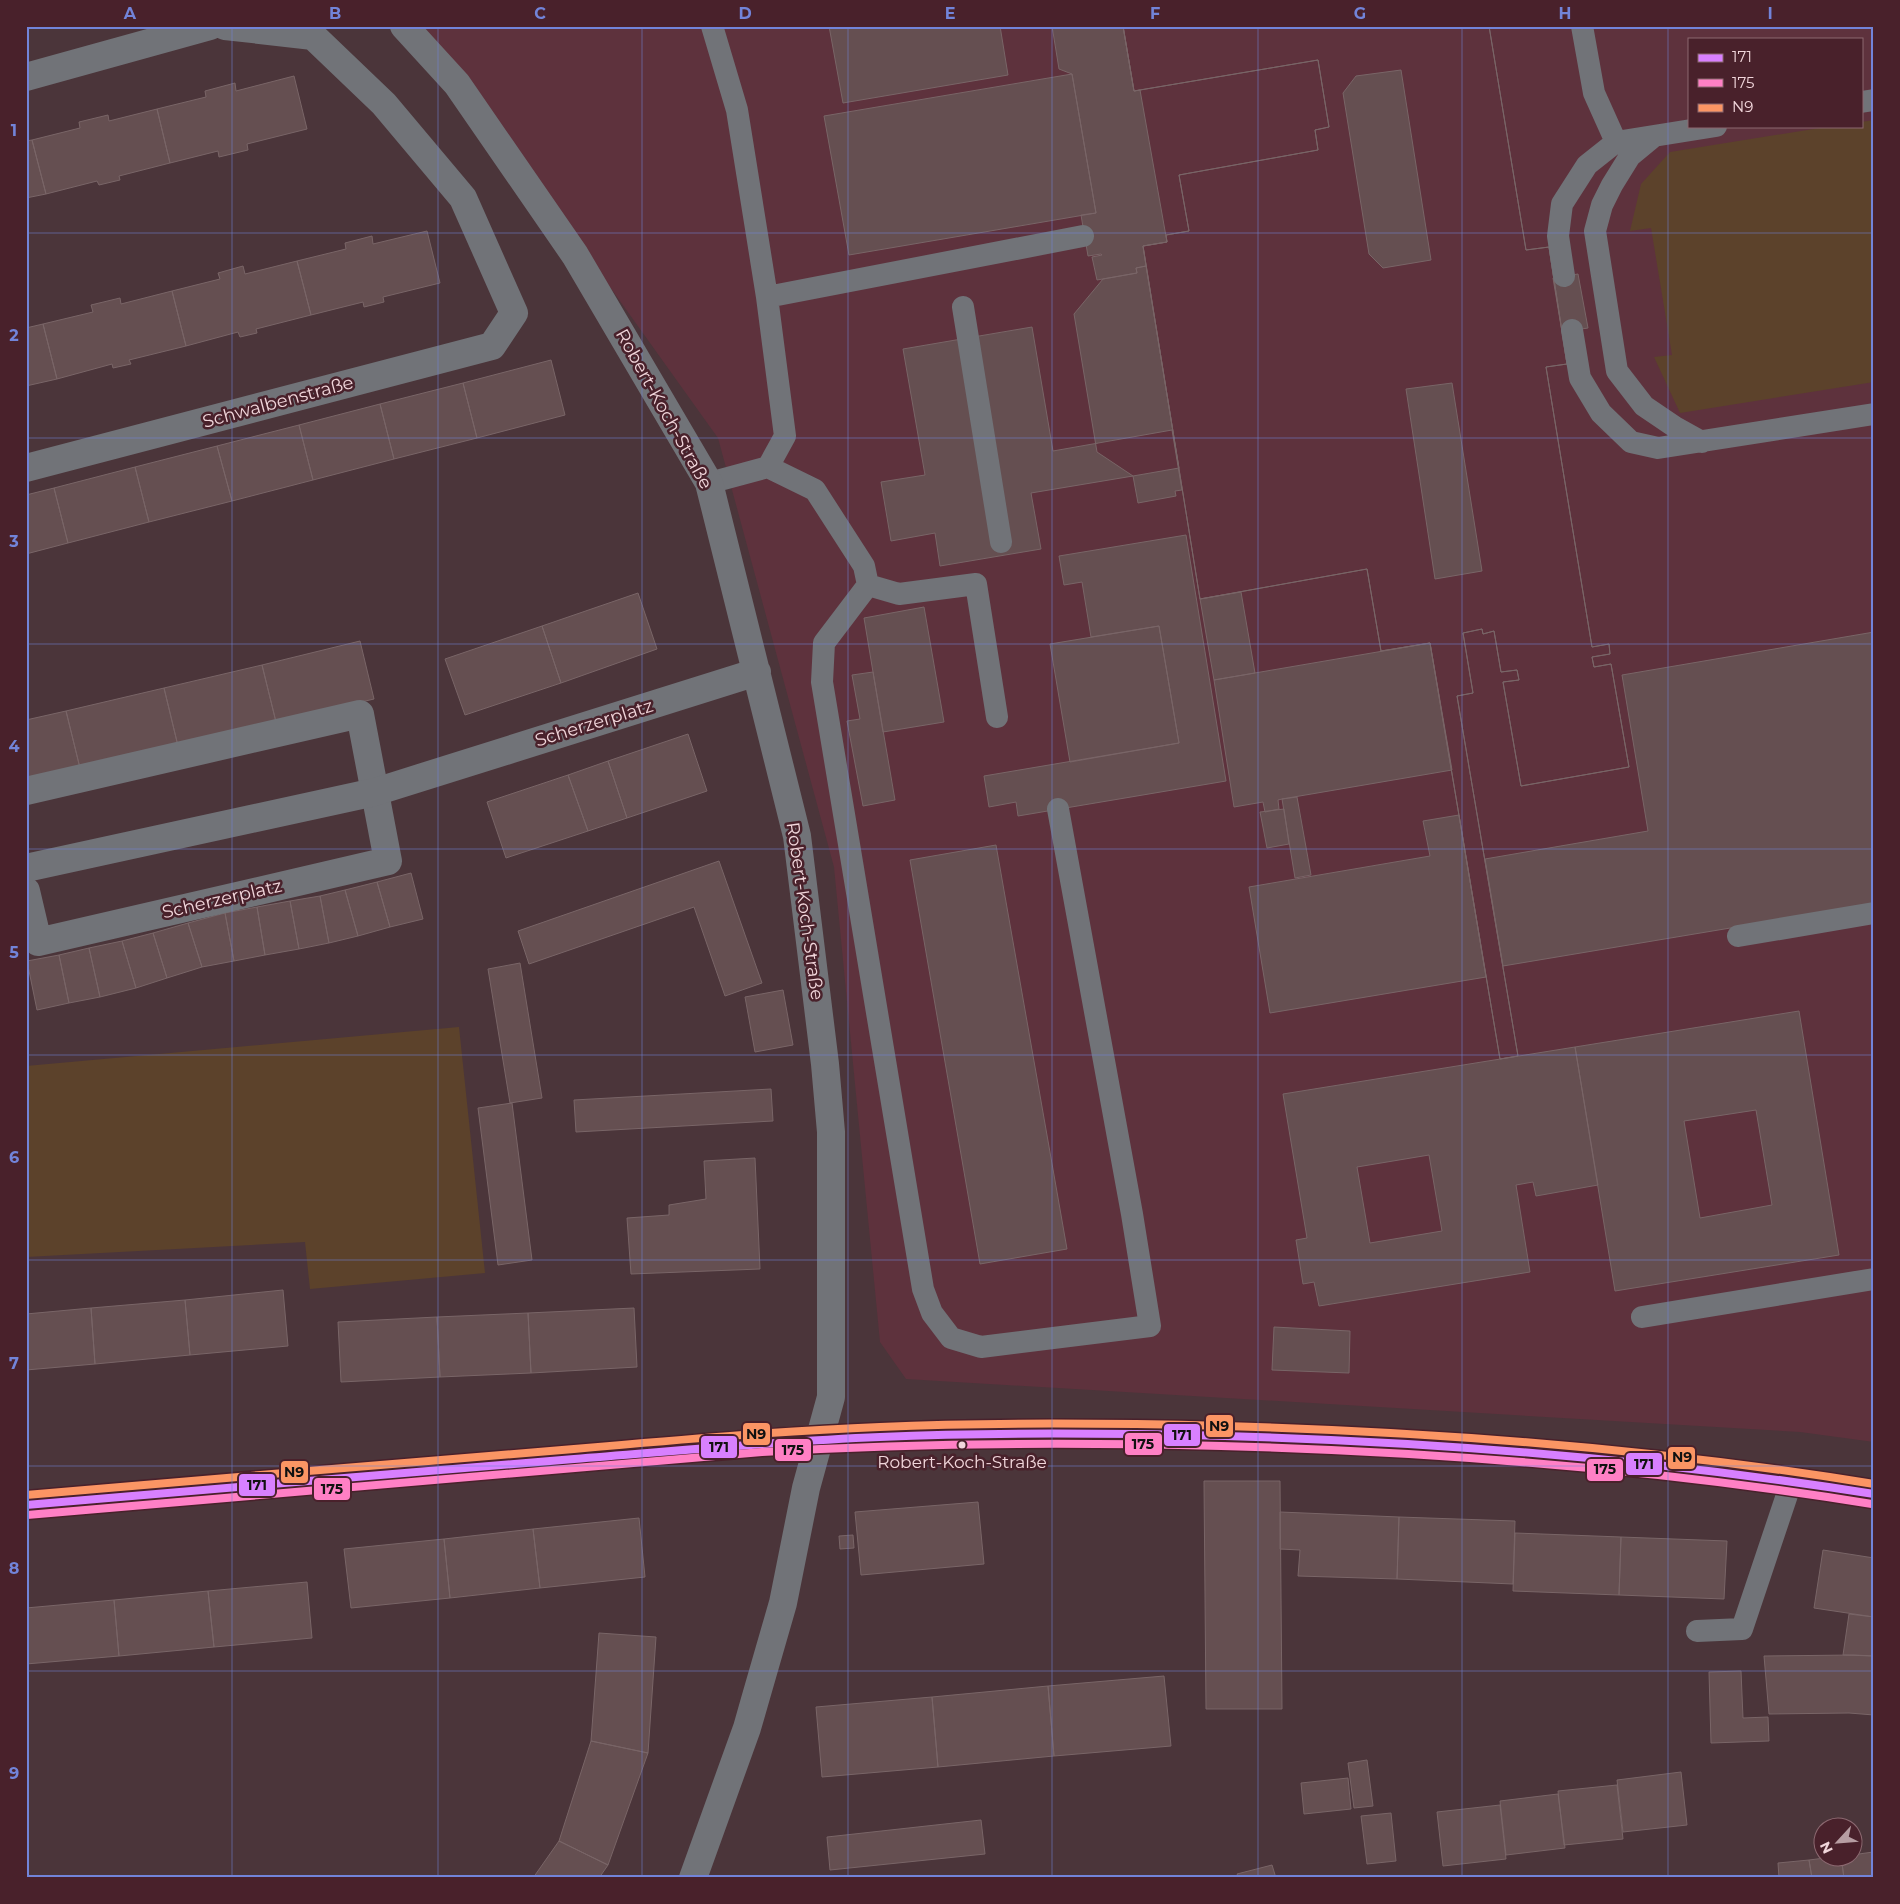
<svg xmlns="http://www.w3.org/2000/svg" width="1900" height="1904" font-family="Montserrat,sans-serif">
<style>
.built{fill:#5e323d;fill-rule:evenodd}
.green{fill:#5c422b}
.building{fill:#654f51;stroke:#796567;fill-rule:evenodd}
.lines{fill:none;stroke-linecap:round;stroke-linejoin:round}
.service{stroke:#717378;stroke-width:22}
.pedestrian{stroke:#717378;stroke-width:28}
.minor{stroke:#717378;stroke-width:28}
.tertiary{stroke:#717378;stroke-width:28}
.bus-1-casing{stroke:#49212b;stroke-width:11}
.bus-2-casing{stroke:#49212b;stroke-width:11}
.bus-3-casing{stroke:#49212b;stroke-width:11}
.bus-1{stroke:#d880ff;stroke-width:8}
.bus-2{stroke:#ff80c5;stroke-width:8}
.bus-3{stroke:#fb9564;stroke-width:8}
.grid{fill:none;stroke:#7284d9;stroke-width:1;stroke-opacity:0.55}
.bus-dot{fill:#f1d6db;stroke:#49212b;stroke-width:2}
.labels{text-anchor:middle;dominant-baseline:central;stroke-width:5;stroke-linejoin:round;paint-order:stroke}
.bus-label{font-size:17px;fill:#f1d6db;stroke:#49212b}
.street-label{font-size:18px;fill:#f1d6db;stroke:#49212b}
.line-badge{stroke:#49212b;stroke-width:2}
.pale-badge-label{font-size:14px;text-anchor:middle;font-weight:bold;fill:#111}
.neatline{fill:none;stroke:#7284d9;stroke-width:2}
.grid-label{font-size:16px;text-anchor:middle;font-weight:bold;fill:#7284d9}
</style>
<rect width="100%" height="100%" fill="#4b353a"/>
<path class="built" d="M418,26H1874V1442L1800,1432L906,1379L880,1342L834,867L718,438L464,83ZM1689,39H1861V126H1689Z"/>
<path class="green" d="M1874,120V382L1680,413L1654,357L1672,355L1651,228L1630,231L1641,184L1670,152L1832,126H1861V122Z
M459,1027L485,1273L310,1289L305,1242L26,1257V1066Z"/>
<path class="building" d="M829,26H1000L1008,75L843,103Z
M1052,26H1123L1134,91L1140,90L1167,242L1143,246L1146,266L1136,268L1137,273L1097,280L1092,257L1102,255L1101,254L1088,256L1081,215L1096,213L1072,74L1059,69Z
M1123,26H1489L1526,250L1549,247L1567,364L1546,367L1592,647L1609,644L1610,654L1592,657L1594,667L1611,664L1629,767L1521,786L1503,682L1519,680L1517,670L1501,672L1494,631L1483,634L1482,629L1463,633L1473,693L1457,696L1518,1056L1500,1059L1430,643L1381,651L1367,569L1200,599L1143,246L1167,242L1166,235L1189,231L1179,175L1318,150L1315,130L1329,127L1318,60L1134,91ZM1401,70L1431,260L1383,268L1369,254L1343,93L1356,76ZM1452,383L1482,571L1435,579L1406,389Z
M1123,26H1489L1526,250L1549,247L1567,364L1546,367L1592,647L1609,644L1610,654L1592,657L1594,667L1611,664L1629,767L1521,786L1503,682L1519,680L1517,670L1501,672L1494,631L1483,634L1482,629L1463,633L1473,693L1457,696L1518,1056L1500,1059L1430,643L1381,651L1367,569L1200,599L1143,246L1167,242L1166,235L1189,231L1179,175L1318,150L1315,130L1329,127L1318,60L1134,91Z
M1072,74L1096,213L849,255L824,116Z
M294,76L307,129L247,144L248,150L219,157L218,151L170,163L157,109L206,97L205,91L235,83L236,91Z
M157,109L170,163L119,176L120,180L99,185L97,181L46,194L32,140L80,128L79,122L108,115L109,121Z
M32,140L46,194L26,198V141Z
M427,231L440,283L383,297L384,302L364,307L363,302L311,315L297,261L346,249L345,243L372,236L373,244Z
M297,261L311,315L256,329L257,333L240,337L238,332L186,346L172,291L220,279L218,273L243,266L245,274Z
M1146,266L1179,468L1133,476L1097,452L1074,314L1103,279L1137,273L1136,268Z
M1578,274L1588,328L1562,332L1553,278Z
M172,291L186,346L129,360L131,364L113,368L112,364L57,379L43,324L93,312L91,305L120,298L121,304Z
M43,324L57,379L26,386V328Z
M1032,327L1053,451L1172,430L1182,490L1175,491L1176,496L1138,503L1133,476L1031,493L1041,549L940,566L935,533L891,541L881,482L925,475L903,349Z
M551,360L565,415L477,438L463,383Z
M463,383L477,438L394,459L380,404Z
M380,404L394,459L313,480L299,425Z
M299,425L313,480L232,501L217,446Z
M217,446L232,501L149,522L135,467Z
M135,467L149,522L68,543L54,488Z
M54,488L68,543L26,554V495Z
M1186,535L1226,781L1018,816L1016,802L989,807L984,776L1179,743L1159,626L1091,637L1082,582L1064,585L1059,556Z
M1241,592L1255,673L1214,680L1200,599Z
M638,593L657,649L561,683L542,626Z
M924,607L944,722L883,732L864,618Z
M542,626L561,683L465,715L445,659Z
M1159,626L1179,743L1070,762L1050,644Z
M1874,632V904L1503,966L1485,859L1648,831L1622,675Z
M360,641L374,699L276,722L262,665Z
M1430,643L1452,770L1282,799L1278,800L1279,809L1265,812L1263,802L1234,807L1214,680Z
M262,665L276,722L178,746L164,688Z
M873,672L895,800L863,806L847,721L860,719L852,675Z
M164,688L178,746L80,768L66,711Z
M66,711L80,768L26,781V720Z
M688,734L707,791L627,818L608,761Z
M608,761L627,818L588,831L568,775Z
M568,775L588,831L506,858L487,802Z
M1297,797L1311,875L1295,878L1282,799Z
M1284,809L1289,844L1267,848L1260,812Z
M1459,815L1486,977L1270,1013L1249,887L1430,856L1423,821Z
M996,845L1067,1249L980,1264L910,860Z
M719,861L762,983L725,996L694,907L529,964L518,931Z
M411,873L423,919L390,927L377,882Z
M377,882L390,927L358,936L345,890Z
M345,890L358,936L329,943L320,896Z
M320,896L329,943L299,949L290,901Z
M290,901L299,949L265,955L257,907Z
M257,907L265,955L234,961L225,913Z
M225,913L234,961L202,967L188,923Z
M188,923L202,967L167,978L153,933Z
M153,933L167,978L136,988L122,941Z
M122,941L136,988L100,997L89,948Z
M89,948L100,997L69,1003L59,955Z
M59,955L69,1003L37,1010L27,961Z
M520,963L542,1098L510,1103L488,969Z
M783,990L793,1045L755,1052L745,997Z
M1799,1011L1839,1255L1615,1291L1575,1047ZM1756,1110L1772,1205L1700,1218L1684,1121Z
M1575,1047L1598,1185L1536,1196L1533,1182L1516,1185L1530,1272L1319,1306L1314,1282L1303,1284L1296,1240L1307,1238L1283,1094ZM1429,1155L1442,1231L1370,1243L1357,1167Z
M771,1089L773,1121L576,1132L574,1100Z
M512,1103L532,1260L498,1265L478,1108Z
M755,1158L760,1269L631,1274L627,1218L669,1215V1205L706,1199L704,1161Z
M283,1290L288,1346L190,1355L185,1300Z
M185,1300L190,1355L95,1364L91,1308Z
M91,1308L95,1364L26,1370V1314Z
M634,1308L637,1367L531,1373L528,1313Z
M528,1313L531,1373L440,1377L437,1317Z
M437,1317L440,1377L341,1382L338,1322Z
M1274,1327L1350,1331L1349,1373L1272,1370Z
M1204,1481H1280L1282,1709H1206Z
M978,1502L984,1564L861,1575L855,1512Z
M1280,1512L1399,1517L1397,1579L1298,1576L1300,1550L1280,1549Z
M1399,1517L1515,1521L1513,1584L1397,1579Z
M639,1518L645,1577L540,1588L533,1529Z
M533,1529L540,1588L450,1598L444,1539Z
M1515,1533L1621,1537L1619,1595L1513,1591Z
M853,1535L854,1548L840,1549L839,1536Z
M1621,1537L1727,1541L1724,1599L1619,1595Z
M444,1539L450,1598L351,1608L344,1549Z
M1823,1550L1874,1558V1617L1814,1608Z
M307,1582L312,1638L214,1647L208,1591Z
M208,1591L214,1647L119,1656L114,1600Z
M114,1600L119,1656L26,1664V1608Z
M1849,1614L1874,1617V1656L1843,1655Z
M599,1633L656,1637L648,1753L591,1741Z
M1854,1655L1874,1656V1715L1849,1713L1769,1714L1764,1656Z
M1741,1671L1743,1718L1768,1717L1769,1741L1711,1743L1709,1672Z
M1164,1676L1171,1746L1054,1756L1048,1686Z
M1048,1686L1054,1756L938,1767L932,1697Z
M932,1697L938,1767L822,1777L816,1707Z
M591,1741L648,1753L608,1865L559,1841Z
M1367,1760L1373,1806L1354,1808L1348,1763Z
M1681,1772L1687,1825L1623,1832L1617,1780Z
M1348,1778L1351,1809L1304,1814L1301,1783Z
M1617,1785L1623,1839L1564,1845L1558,1791Z
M1558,1794L1565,1848L1506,1855L1500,1801Z
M1500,1805L1506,1859L1443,1866L1437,1812Z
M1391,1813L1396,1861L1367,1864L1361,1816Z
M981,1820L985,1854L830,1870L827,1837Z
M559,1841L608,1865L599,1878H533Z
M1873,1852L1874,1878H1844L1841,1856H1852V1855Z
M1841,1856L1844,1878H1812L1809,1860Z
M1809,1860L1812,1878H1779L1778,1863Z
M1272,1865L1276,1878H1239L1237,1874Z"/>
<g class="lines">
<path class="service" d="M1582,26L1594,93L1616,142
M1861,102L1874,100
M1653,137L1630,156L1612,185L1602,205L1595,231L1617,371L1644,406L1675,427L1702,442
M1564,276L1558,236L1562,204L1587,165L1616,142L1716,126
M767,297L1083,236
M963,307L1001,542
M1572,330L1580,378L1601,413L1631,442L1658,448L1874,414
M768,467L815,490L864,566L868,585L824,643L822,682L923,1289L932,1313L951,1338L981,1347L1150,1326L1132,1214L1058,809
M709,483L768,467L785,436L767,297L737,110L712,26
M868,585L899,594L976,584L997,717
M1738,936L1874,913
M1642,1317L1874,1279
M1697,1631L1742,1629L1792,1480"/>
<path class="pedestrian" d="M26,791L360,714L388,861L38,942L26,891"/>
<path class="minor" d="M404,26L457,84L575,255L709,483L797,836L825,1064L831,1132V1397L806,1488L783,1603L755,1700L747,1728L693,1878
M26,77L210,26
M26,468L492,346L514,313L463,198L384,104L313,36L225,26
M26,868L375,792L757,672"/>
<path class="tertiary" d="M26,1505C209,1489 391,1473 574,1459C657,1452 741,1442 824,1439C986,1431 1147,1433 1309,1439C1498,1447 1687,1462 1874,1494"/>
<g class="bus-1-casing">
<path id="bus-1" d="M26,1505C209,1489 391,1474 574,1459C676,1451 778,1441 880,1437C995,1432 1110,1433 1225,1436C1442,1442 1659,1460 1874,1494"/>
</g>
<g class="bus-2-casing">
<path id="bus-2" d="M27,1515L762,1452C915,1443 1068,1442 1221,1446C1439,1452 1657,1469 1872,1504"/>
</g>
<g class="bus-3-casing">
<path id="bus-3" d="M26,1495C209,1479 391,1464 574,1449C676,1440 778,1431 880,1427C995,1422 1110,1423 1225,1426C1442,1432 1659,1449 1874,1484"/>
</g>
<use href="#bus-1" class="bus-1"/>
<use href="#bus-2" class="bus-2"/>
<use href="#bus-3" class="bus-3"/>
</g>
<path class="grid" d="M232,26V1878M438,26V1878M642,26V1878M848,26V1878M1052,26V1878M1258,26V1878M1462,26V1878M1668,26V1878M26,233H1874M26,438H1874M26,644H1874M26,849H1874M26,1055H1874M26,1260H1874M26,1466H1874M26,1671H1874"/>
<circle class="bus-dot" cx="962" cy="1445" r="4.5"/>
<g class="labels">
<g class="bus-label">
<text x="962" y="1462">Robert-Koch-Straße</text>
</g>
<g class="street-label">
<text transform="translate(278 402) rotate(-15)">Schwalbenstraße</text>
<text transform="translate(664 409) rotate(61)">Robert-Koch-Straße</text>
<text transform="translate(594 723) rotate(-17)">Scherzerplatz</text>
<text transform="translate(222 899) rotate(-13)">Scherzerplatz</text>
<text transform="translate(805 911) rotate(82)">Robert-Koch-Straße</text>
</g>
</g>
<g class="line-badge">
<rect x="1205" y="1414" width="29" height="24" rx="5" fill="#fb9564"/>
<rect x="742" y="1422" width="29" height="24" rx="5" fill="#fb9564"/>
<rect x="1163" y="1423" width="38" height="24" rx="5" fill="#d880ff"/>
<rect x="1124" y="1432" width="39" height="24" rx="5" fill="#ff80c5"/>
<rect x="700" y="1435" width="38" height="24" rx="5" fill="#d880ff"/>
<rect x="774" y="1438" width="38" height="24" rx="5" fill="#ff80c5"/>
<rect x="1667" y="1446" width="29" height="24" rx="5" fill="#fb9564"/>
<rect x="1625" y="1452" width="38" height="24" rx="5" fill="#d880ff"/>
<rect x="1586" y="1458" width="38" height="24" rx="5" fill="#ff80c5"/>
<rect x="280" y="1460" width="29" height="24" rx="5" fill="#fb9564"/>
<rect x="238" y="1473" width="38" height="24" rx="5" fill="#d880ff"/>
<rect x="313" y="1477" width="38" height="24" rx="5" fill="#ff80c5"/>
</g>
<g class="pale-badge-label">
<text x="1219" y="1431">N9</text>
<text x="756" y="1439">N9</text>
<text x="1182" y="1440">171</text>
<text x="1143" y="1449">175</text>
<text x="719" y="1452">171</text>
<text x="793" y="1455">175</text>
<text x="1682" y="1462">N9</text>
<text x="1644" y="1469">171</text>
<text x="1605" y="1474">175</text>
<text x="294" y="1477">N9</text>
<text x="257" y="1490">171</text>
<text x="332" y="1494">175</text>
</g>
<rect width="1900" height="1904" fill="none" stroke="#49212b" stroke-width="55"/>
<rect x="1688" y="38" width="175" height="90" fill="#49212b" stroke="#8c6971"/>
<rect x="1698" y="54" width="25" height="8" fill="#d880ff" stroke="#8c6971"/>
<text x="1732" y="62" font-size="15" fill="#f1d6db">171</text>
<rect x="1698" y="79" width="25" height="8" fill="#ff80c5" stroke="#8c6971"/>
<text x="1732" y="88" font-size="15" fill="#f1d6db">175</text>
<rect x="1698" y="104" width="25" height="8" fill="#fb9564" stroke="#8c6971"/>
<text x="1732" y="112" font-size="15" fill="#f1d6db">N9</text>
<g transform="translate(1838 1842) rotate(244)"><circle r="24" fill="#49212b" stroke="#8c6971"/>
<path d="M0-4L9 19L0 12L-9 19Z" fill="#b79ea3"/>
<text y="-8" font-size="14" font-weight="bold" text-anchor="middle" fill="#f1d6db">N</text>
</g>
<rect x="28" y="28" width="1844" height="1848" class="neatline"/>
<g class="grid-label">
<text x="130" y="19">A</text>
<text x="335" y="19">B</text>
<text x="540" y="19">C</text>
<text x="745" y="19">D</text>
<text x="950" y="19">E</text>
<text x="1155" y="19">F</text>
<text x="1360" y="19">G</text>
<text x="1565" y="19">H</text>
<text x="1770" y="19">I</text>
<text x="14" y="136">1</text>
<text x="14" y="341">2</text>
<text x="14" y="547">3</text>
<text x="14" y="752">4</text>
<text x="14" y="958">5</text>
<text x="14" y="1163">6</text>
<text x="14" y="1369">7</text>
<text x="14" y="1574">8</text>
<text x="14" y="1779">9</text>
</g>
</svg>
